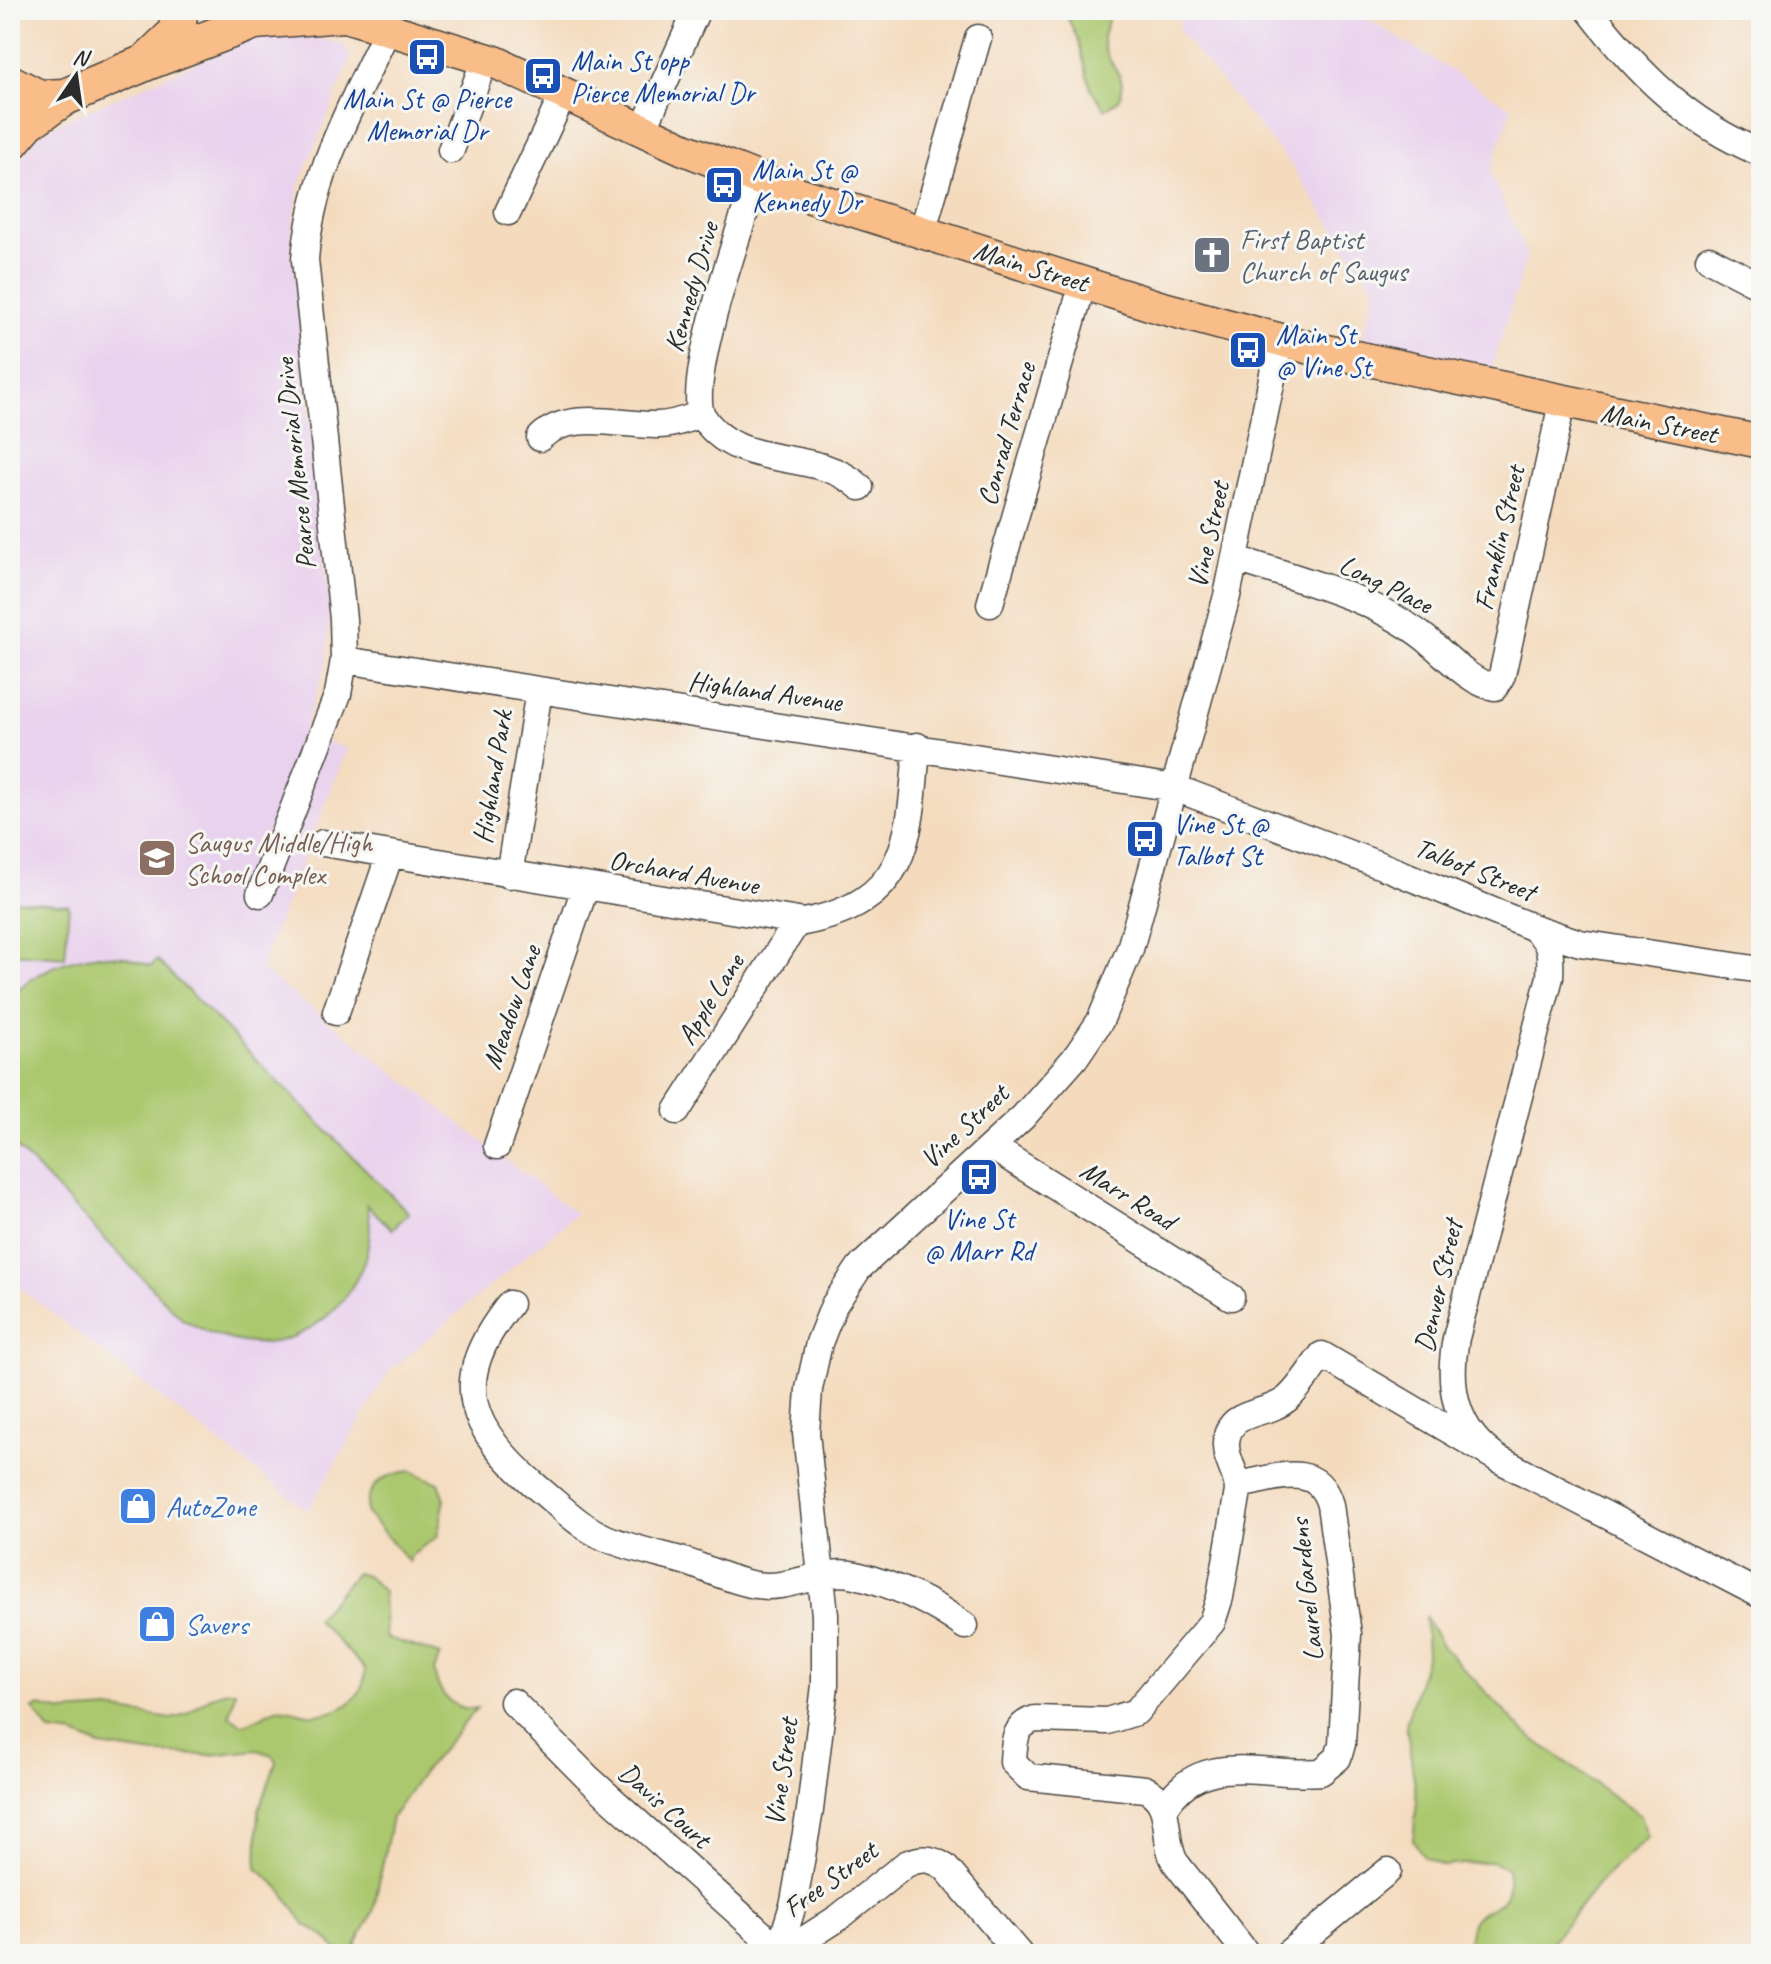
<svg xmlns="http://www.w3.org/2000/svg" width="1771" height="1964" font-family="Caveat,sans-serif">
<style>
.built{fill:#e9d2ed}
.green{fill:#abc86e;stroke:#6b7a4c;stroke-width:2}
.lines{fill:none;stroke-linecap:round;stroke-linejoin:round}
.minor-casing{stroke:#494541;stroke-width:29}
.major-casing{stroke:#494541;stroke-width:35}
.highway-casing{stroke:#494541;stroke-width:39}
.minor{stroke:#fff;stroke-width:26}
.major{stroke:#f8bd89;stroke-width:32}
.highway{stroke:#f8bd89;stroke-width:36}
.labels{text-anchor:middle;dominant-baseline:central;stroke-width:6;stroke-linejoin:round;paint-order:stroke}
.transit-label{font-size:28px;fill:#164399;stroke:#f6f6f2;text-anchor:start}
.worship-label{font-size:28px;fill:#5b616d;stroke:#f6f6f2;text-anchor:start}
.street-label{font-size:28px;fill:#2b2b2b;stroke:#f6f6f2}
.education-label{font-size:28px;fill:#785e54;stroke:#f6f6f2;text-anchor:start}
.shop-label{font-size:28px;fill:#366cbe;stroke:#f6f6f2;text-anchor:start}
</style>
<rect width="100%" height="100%" fill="#f6f6f2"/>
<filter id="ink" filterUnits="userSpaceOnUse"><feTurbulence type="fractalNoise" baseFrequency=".0125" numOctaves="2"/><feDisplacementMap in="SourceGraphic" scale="16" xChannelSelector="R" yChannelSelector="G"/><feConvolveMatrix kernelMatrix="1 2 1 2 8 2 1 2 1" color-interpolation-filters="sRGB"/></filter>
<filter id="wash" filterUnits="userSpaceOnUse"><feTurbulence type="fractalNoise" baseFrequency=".006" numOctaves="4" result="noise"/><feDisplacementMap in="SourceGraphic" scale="32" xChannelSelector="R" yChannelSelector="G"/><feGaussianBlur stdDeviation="1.8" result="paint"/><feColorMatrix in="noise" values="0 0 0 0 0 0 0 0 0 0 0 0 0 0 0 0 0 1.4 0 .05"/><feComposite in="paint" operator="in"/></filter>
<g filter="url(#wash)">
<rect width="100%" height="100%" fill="#f4dbbe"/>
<path class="built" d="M1181,10H1353L1512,108L1490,172L1527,255L1488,381L1360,350L1375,289L1291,165L1179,31Z
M295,34L343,44L351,58L299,185L291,238L330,607L326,666L303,732L347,749L260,968L576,1214L389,1371L308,1511L10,1281V174L37,137L55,125L244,42Z"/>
<path class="green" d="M1064,10H1106L1108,14C1110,24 1103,29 1103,39C1102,63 1132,74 1119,100L1105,109L1091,89L1078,40Z
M10,900L69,905L65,957L10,953Z
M99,955L125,957L151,966L157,960L409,1213L392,1229L367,1205C384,1271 322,1348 252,1343C225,1341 205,1331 182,1319L10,1141V998C36,971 62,960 99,955Z
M411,1471L439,1483L445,1499L437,1537L412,1554L409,1562L366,1512C368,1483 384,1474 411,1471Z
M356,1573L369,1577L383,1592L385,1637L440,1655L434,1671C438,1693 452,1712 477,1708L424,1771L392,1817L373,1912L351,1954H341L323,1935L305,1924L279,1887L257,1868L259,1810L276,1762L273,1755L257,1750L209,1755L155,1754L100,1746L75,1735L50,1732L33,1709L40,1706L63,1712L110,1709L171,1719C197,1715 207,1689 235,1691L230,1716L241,1724C255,1723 264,1713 276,1709C286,1706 298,1713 308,1714C338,1716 365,1701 365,1669L316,1619Z
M1425,1616L1442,1646L1524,1732L1640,1816L1648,1837L1602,1879L1542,1954H1465C1468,1944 1469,1932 1472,1923C1480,1904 1516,1913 1507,1869L1493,1861L1443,1866L1424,1857L1413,1840L1417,1801L1406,1724L1427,1654Z"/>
</g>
<g filter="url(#ink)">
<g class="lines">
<g class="minor-casing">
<path id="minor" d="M1589,10C1637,72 1687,123 1761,153
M643,130L697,10
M451,150L485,59
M508,212L564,93
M922,233L978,38
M1709,259L1761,286
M701,414C737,474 813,445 860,487
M540,438C568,409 623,426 658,425C673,425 687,419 701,414C688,372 741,227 756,178
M1237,559C1300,580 1371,596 1425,638C1444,653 1470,684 1495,687L1502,675L1562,403
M990,604L1083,283
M344,660L1175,788L1390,869L1532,927L1580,943L1761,970
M323,843L804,922C910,902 910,837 917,746
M509,875L539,691
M260,894L338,694L344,660L343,619L305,260C311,175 353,103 388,28
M1532,927C1552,942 1551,954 1550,977L1456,1338C1447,1387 1455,1430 1498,1459L1761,1595
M336,1012L390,854
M677,1111L797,922
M497,1146L585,888
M992,1147L1231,1297
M510,1304C447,1383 469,1428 538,1488C560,1506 580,1527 606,1538C632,1549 660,1554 687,1562C711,1570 731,1581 756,1585C792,1591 821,1567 856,1575C896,1585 932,1602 965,1626
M513,1702L587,1777L784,1954
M1165,1808C1200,1748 1264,1777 1321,1772L1338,1758L1342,1744L1348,1634L1330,1505C1317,1459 1275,1479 1238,1485
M780,1949L801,1942L838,1918L906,1864C922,1857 931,1858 945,1867L1019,1954
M778,1954L794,1902L810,1810L825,1685V1615L806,1433L809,1389L819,1343L834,1305L859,1268L1023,1117L1075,1058L1100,1021L1130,949L1227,596L1280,340
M1247,1954L1175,1862C1161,1837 1175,1803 1145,1789L1028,1777L1013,1762C1014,1742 1014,1725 1035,1719L1107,1721L1136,1712L1212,1622L1220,1597L1238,1491C1238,1474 1225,1460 1226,1443C1228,1408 1265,1417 1287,1399C1301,1387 1311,1369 1322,1355L1495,1457
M1287,1954L1388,1871"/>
</g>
<g class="major-casing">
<path id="major" d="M326,10L495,62L684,149L779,187L1159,307L1307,347L1761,442"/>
</g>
<g class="highway-casing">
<path id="highway" d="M148,60L176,33L180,10
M10,83L39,98L65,97
M10,143L28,122L65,97L147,62L255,21L342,14L341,10"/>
</g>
<use href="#minor" class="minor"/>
<use href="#major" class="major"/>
<use href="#highway" class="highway"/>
</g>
</g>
<defs>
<g id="bus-square" transform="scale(2)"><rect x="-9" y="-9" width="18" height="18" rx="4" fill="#1a4fb4" stroke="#f6f6f2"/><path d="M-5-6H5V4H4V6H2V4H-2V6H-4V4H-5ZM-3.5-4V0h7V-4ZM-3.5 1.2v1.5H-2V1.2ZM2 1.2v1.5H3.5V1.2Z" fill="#fff"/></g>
<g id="church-square" transform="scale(2)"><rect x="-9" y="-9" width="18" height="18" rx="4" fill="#6b7280" stroke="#f6f6f2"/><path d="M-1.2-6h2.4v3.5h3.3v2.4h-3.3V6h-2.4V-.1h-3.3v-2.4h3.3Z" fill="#fff"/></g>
<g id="school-square" transform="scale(2)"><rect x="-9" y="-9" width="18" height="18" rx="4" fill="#8d6e63" stroke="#f6f6f2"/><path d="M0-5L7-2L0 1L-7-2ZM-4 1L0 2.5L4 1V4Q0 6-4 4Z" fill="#fff"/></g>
<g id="shop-square" transform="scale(2)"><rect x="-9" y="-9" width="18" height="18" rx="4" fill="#3f7fe0" stroke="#f6f6f2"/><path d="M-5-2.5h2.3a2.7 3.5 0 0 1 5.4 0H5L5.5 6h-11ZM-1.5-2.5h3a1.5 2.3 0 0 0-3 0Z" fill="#fff"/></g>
</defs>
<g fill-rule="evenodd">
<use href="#bus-square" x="427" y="57"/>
<use href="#bus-square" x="543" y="76"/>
<use href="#bus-square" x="724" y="185"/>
<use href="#church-square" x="1212" y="255"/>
<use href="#bus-square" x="1248" y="350"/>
<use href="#bus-square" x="1145" y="839"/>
<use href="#school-square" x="157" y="858"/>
<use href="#bus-square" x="979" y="1177"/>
<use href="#shop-square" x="138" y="1506"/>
<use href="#shop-square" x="157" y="1624"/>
</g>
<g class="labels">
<g class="transit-label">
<text x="571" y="60">Main St opp<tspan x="571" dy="32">Pierce Memorial Dr</tspan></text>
<text x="427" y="98" text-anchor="middle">Main St @ Pierce<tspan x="427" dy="32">Memorial Dr</tspan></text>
<text x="752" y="169">Main St @<tspan x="752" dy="32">Kennedy Dr</tspan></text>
<text x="1276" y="334">Main St<tspan x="1276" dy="32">@ Vine St</tspan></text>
<text x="1173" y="823">Vine St @<tspan x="1173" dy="32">Talbot St</tspan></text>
<text x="979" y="1218" text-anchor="middle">Vine St<tspan x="979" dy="32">@ Marr Rd</tspan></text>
</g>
<g class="worship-label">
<text x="1240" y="239">First Baptist<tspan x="1240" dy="32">Church of Saugus</tspan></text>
</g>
<g class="street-label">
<text transform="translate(1031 266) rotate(17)">Main Street</text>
<text transform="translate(691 287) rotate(-74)">Kennedy Drive</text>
<text transform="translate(1659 423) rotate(11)">Main Street</text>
<text transform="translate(1006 434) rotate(-74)">Conrad Terrace</text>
<text transform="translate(295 464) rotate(-96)">Pearce Memorial Drive</text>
<text transform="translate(1208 535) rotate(-77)">Vine Street</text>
<text transform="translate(1499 538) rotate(-77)">Franklin Street</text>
<text transform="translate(1386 584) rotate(26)">Long Place</text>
<text transform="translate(765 691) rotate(8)">Highland Avenue</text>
<text transform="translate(492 777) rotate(-81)">Highland Park</text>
<text transform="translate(1475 869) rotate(22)">Talbot Street</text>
<text transform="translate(684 872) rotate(10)">Orchard Avenue</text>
<text transform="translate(710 999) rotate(-58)">Apple Lane</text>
<text transform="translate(511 1007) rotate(-71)">Meadow Lane</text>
<text transform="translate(964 1126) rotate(-43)">Vine Street</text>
<text transform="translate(1128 1195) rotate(32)">Marr Road</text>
<text transform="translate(1438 1286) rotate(-77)">Denver Street</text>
<text transform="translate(1306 1590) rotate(-96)">Laurel Gardens</text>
<text transform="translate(781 1772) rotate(-82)">Vine Street</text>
<text transform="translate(665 1805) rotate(42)">Davis Court</text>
<text transform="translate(830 1879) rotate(-36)">Free Street</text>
</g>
<g class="education-label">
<text x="185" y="842">Saugus Middle/High<tspan x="185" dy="32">School Complex</tspan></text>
</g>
<g class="shop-label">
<text x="166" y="1506">AutoZone</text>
<text x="185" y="1624">Savers</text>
</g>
</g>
<rect width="1771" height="1964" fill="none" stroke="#f6f6f2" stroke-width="40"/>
<g transform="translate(76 76) rotate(13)" stroke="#f6f6f2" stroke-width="6" paint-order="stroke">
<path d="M0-6L14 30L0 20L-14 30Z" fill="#2b2b2b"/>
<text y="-12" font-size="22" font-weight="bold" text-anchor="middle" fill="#2b2b2b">N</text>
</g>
</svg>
